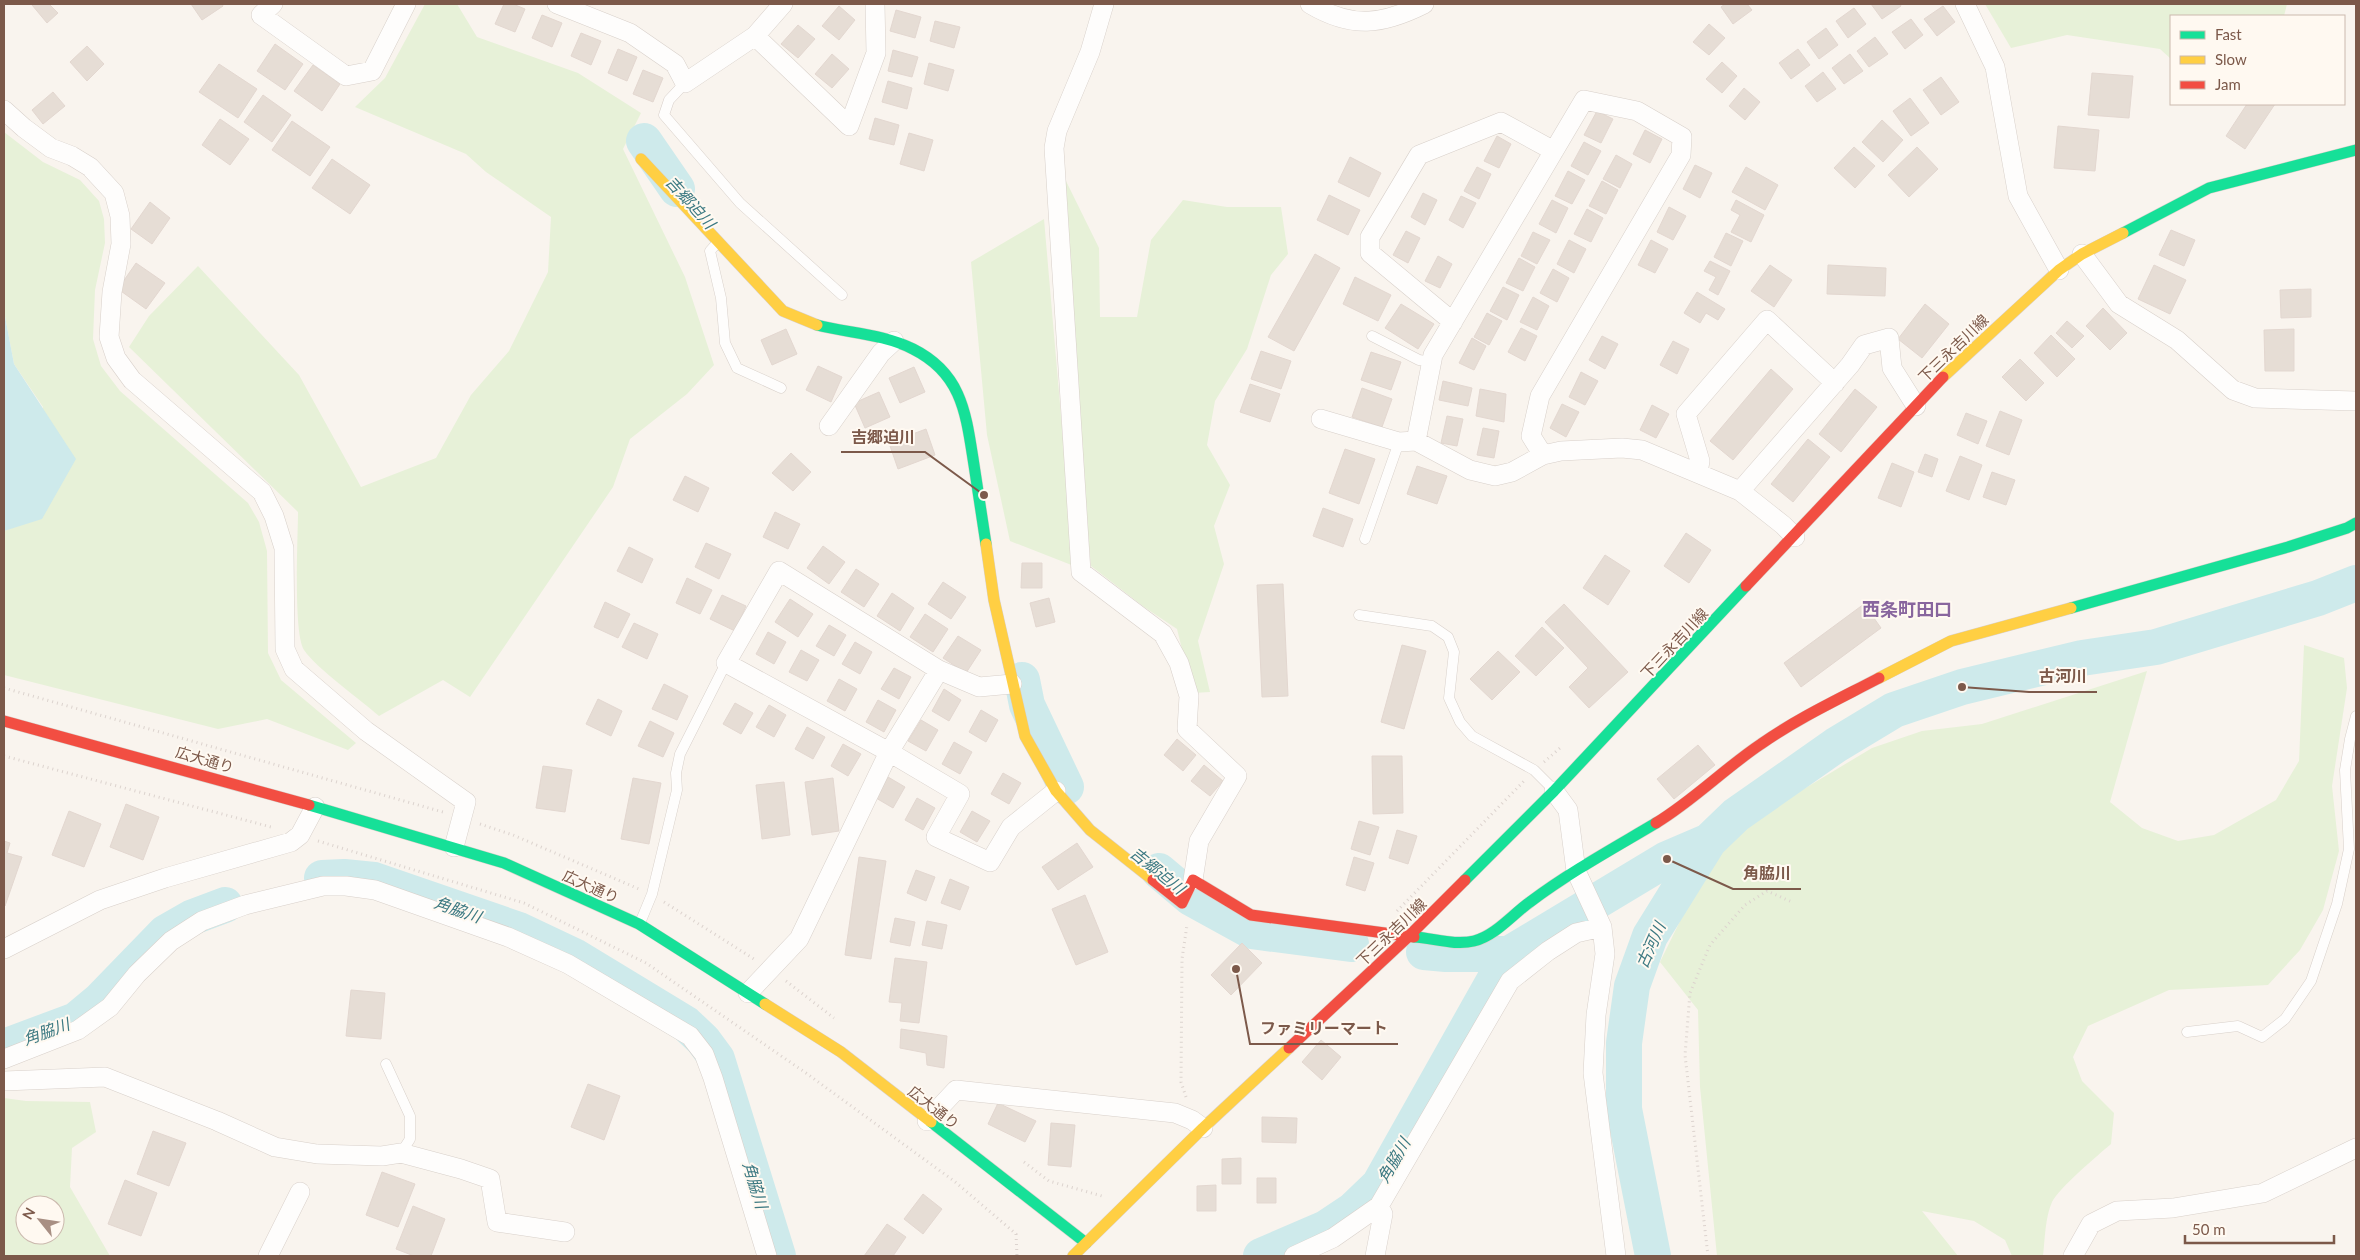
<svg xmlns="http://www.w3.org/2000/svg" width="2360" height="1260" font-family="Lato,'Noto Sans JP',sans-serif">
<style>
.green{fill:#e7f1d8;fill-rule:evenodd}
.water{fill:#ceeaeb}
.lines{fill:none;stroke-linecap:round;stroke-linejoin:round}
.river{stroke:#ceeaeb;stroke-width:36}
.building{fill:#e6ddd5;stroke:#e3d7d0}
.lane-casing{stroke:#d8d0ca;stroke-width:11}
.street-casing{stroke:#d8d0ca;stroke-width:20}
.fast-casing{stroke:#d9d0ca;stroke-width:12}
.slow-casing{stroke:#d9d0ca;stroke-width:12}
.jam-casing{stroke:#d9d0ca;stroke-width:12}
.path{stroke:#dcd3ce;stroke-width:3;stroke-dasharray:1 4;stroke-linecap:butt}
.lane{stroke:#fefdfc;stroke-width:10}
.street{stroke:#fefdfc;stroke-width:19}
.fast{stroke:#16e098;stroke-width:11}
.slow{stroke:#ffcf43;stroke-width:11}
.jam{stroke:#f24e42;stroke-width:11}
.labels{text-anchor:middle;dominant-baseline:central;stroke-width:4;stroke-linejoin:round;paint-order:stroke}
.street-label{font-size:15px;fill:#7c594a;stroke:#fff9f1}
.water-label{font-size:16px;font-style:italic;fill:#3c7982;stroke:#fff9f1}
.quarter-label{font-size:18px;font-weight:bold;fill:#89669e;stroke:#fff9f1}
.leader{fill:none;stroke:#7c594a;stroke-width:2}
.callout-dot{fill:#7c594a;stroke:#fff9f1;stroke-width:2}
.callout-label{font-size:16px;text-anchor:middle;font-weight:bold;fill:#7c594a;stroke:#fff9f1;stroke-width:4;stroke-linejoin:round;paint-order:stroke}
</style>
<rect width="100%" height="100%" fill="#f9f4ee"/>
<path class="green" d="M425,4H457L477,37L578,73L641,113L623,149L685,277L714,365L687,394L630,439L613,487L470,697L443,680L379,716C360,699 317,669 304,650C293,633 298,537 298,512L129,347L149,316L198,266L299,375L361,487L436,458L471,395L509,351L548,272L551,217L486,172L466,154L355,107L385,78Z
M1985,4H2287L2284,16H2171V59L2160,49L2067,35L2011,48Z
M4,132L43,162L80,180L99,201L104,219L105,243L95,290L93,339L101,366L120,391L248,503L259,522L267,551L268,653L281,680L356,743L348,750L267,719L218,729L4,675V531L7,530L43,407L14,364L4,311Z
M1065,179L1099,248L1100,317H1137L1151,240L1183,200L1227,207H1281L1288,254L1271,275L1247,349L1215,401L1207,445L1230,485L1214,526L1224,564L1198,641L1210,692L1193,693L1177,629L1144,607L1091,566L1078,439Z
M1044,219L1074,566L1010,541L987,435L971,262Z
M2304,645L2344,658L2347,688L2332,786L2339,851L2323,910L2300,950L2268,985L2169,990L2088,1026L2073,1057L2082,1081L2114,1113L2111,1144C2097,1156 2059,1188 2052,1202C2045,1218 2045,1239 2043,1256H2012L2005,1240L1974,1221L1922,1211L1958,1256H1717L1700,1087L1698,1010L1660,962L1682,917L1715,860L1747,823L1872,748L1922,731L1982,724L2147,671L2110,802L2142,828L2178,841L2214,835L2276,800L2299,761Z
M4,1098L26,1101L90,1102L96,1132L72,1148L70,1187L110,1256H4ZM25,1205H55V1235H25Z"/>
<path class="water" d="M4,311L14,364L76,459L42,519L4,531Z"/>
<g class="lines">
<path class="river" d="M644,141L677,189
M1022,680L1027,705L1066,787
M1159,871L1191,898L1251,931L1351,944
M322,878L344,877L374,880L519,930L574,956L686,1024L703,1040L717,1059L778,1256
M1424,952L1446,954H1509
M4,1047L76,1020L100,1000L165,933L193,917L225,905
M1261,1256L1326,1228L1353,1210L1379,1185L1509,954L1667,859L1709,841
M1653,1256L1624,1109V1043L1632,986L1650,936L1709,841L1736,815L1836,745L1894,710L1962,687L2082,658L2156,647L2318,598L2356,583"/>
</g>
<path class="building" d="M33,4H49L58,13L47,23L32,5Z
M191,4H222L223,6L202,20Z
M504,4H513L525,9L515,32L495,24Z
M1725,4H1747L1752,10L1733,24L1721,7Z
M1871,4H1900L1901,6L1882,19Z
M839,6L855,20L839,40L822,26Z
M1943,6L1955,22L1937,36L1924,19Z
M1854,8L1866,24L1848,38L1836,21Z
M896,10L921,17L915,38L890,31Z
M542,15L562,23L552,47L532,38Z
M1911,19L1923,35L1905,49L1892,32Z
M935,21L960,27L954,48L930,41Z
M1709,24L1725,38L1709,55L1693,42Z
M798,25L815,39L798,58L781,44Z
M1826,28L1838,45L1819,59L1807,42Z
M581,33L601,41L591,65L571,56Z
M1875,37L1888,54L1869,67L1857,51Z
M275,44L303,64L285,90L257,71Z
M87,46L104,64L87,81L70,62Z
M618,49L637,57L627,81L608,73Z
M1798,49L1810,65L1791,79L1779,63Z
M893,50L918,57L912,77L888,71Z
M832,54L849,69L832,88L815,74Z
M1850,54L1863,71L1844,84L1832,68Z
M1722,62L1737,76L1722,93L1706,79Z
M929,63L954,70L948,91L924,84Z
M219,64L257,89L238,118L199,92Z
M313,65L340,84L322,111L294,91Z
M643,70L663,78L653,102L633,94Z
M1823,72L1836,89L1817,102L1805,86Z
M2092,73L2133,76L2129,118L2088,115Z
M1941,77L1959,102L1941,115L1923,90Z
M888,81L912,88L907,109L882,102Z
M1744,88L1760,102L1745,120L1729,106Z
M53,92L65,106L43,124L32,110Z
M263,95L291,115L272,142L244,122Z
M1910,98L1929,123L1911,136L1893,111Z
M2247,104H2275L2245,149L2226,136Z
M1597,111L1613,119L1601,143L1584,135Z
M875,118L899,125L894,145L869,139Z
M220,119L249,139L230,165L202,145Z
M1882,120L1903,140L1883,162L1862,142Z
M292,121L330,147L310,176L272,150Z
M2058,126L2099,130L2095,171L2054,168Z
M1645,130L1662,139L1650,163L1633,154Z
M909,133L933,140L924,171L900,164Z
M1497,136L1511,144L1499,168L1484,161Z
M1584,142L1601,151L1588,175L1571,166Z
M1854,147L1875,166L1855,188L1834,168Z
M1917,147L1938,169L1909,197L1888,175Z
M1616,155L1632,164L1620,188L1603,179Z
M1350,157L1381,173L1369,197L1338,182Z
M332,159L370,185L350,214L312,188Z
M1695,165L1712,173L1700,198L1683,189Z
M1477,167L1491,174L1479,199L1464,191Z
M1746,167L1778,185L1765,210L1732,192Z
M1568,171L1585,180L1572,204L1555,196Z
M1602,181L1618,190L1606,214L1589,206Z
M1423,193L1437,200L1425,225L1411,217Z
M1329,195L1360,210L1348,235L1317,220Z
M1461,196L1476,203L1463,228L1449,220Z
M1552,200L1568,208L1556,233L1539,224Z
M1736,200L1764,215L1751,242L1731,232L1740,215L1731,210Z
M150,202L170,218L152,244L131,229Z
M1669,207L1686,216L1673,240L1657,232Z
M1587,209L1603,218L1591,242L1574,234Z
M2171,230L2195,240L2184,266L2159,255Z
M1406,231L1420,238L1408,263L1393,255Z
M1533,232L1550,240L1537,264L1521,256Z
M1726,233L1743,241L1731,266L1714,257Z
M1569,240L1586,249L1574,273L1557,264Z
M1651,240L1668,249L1655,273L1638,265Z
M1315,254L1340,268L1294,351L1268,337Z
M1438,256L1452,264L1440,288L1425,281Z
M1519,258L1535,267L1523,291L1506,283Z
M1710,261L1730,271L1718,295L1709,290L1716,277L1704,271Z
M136,263L165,283L146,309L118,289Z
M1770,265L1792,280L1774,307L1751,291Z
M1828,265L1886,268L1885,296L1827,294Z
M2154,265L2186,280L2170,314L2138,299Z
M1553,269L1569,278L1557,302L1540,293Z
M1355,277L1391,295L1378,321L1343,304Z
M1503,287L1519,295L1507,320L1490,311Z
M2311,289V317L2281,318L2280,290Z
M1697,292L1725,309L1718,320L1706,313L1700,323L1684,313Z
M1533,297L1549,306L1537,330L1520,322Z
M1401,304L1434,324L1418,349L1385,328Z
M1925,304L1949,324L1922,358L1898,339Z
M2103,308L2127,333L2110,350L2086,326Z
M1487,313L1502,321L1489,345L1474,337Z
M2067,321L2084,336L2072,348L2056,333Z
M1521,328L1537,336L1525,361L1508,352Z
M786,329L797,354L772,365L761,340Z
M2294,329V371H2265L2264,330Z
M2051,335L2075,359L2057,377L2034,353Z
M1602,336L1618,344L1605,369L1589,360Z
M1472,338L1486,346L1474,370L1459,363Z
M1673,341L1689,349L1677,374L1660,365Z
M1261,351L1291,361L1281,389L1251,379Z
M1371,352L1401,362L1391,390L1361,380Z
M2020,359L2044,383L2026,401L2002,377Z
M818,366L842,377L831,402L806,390Z
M914,367L925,392L900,403L889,378Z
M1771,369L1793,389L1733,460L1710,441Z
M1581,372L1598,381L1585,405L1569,397Z
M1443,381L1472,388L1468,406L1439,400Z
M1250,384L1280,394L1270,422L1240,412Z
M1362,388L1392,399L1382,427L1352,417Z
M1480,389L1506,394L1504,422L1476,416Z
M1855,389L1877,407L1841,452L1819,434Z
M879,392L890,417L865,428L854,403Z
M1562,404L1579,412L1566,437L1550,428Z
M1652,405L1669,414L1656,438L1640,430Z
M2000,411L2022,420L2009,455L1986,446Z
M1966,413L1987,421L1978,444L1957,435Z
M1447,416L1463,419L1457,446L1441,443Z
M1483,428L1499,431L1494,458L1477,455Z
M926,429L935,455L898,469L889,443Z
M1808,439L1830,457L1793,502L1771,484Z
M1345,449L1375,459L1359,504L1329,493Z
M791,453L811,472L793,491L772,473Z
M1925,454L1938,459L1932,477L1918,472Z
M1960,456L1982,465L1969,500L1946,491Z
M1892,463L1914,472L1901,507L1878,498Z
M1417,466L1447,476L1437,504L1407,494Z
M1992,472L2015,480L2006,505L1983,497Z
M685,476L709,488L698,512L673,500Z
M1323,508L1353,519L1343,547L1313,536Z
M775,512L800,524L788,549L763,537Z
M1686,533L1711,550L1689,583L1664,566Z
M706,543L731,554L719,579L695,567Z
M823,546L845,562L829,584L807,568Z
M629,547L653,559L642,583L617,571Z
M1605,555L1630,571L1608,605L1583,588Z
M1022,563H1042V588H1021Z
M856,569L879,584L864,607L841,592Z
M687,578L712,590L700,614L676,603Z
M943,582L966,597L951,619L928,604Z
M1283,584L1288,696L1262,697L1257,585Z
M892,593L914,608L900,631L877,616Z
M722,595L746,606L735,631L710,619Z
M1049,598L1055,622L1036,627L1030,603Z
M790,599L813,614L798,637L775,622Z
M605,602L630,614L618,638L594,627Z
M1564,604L1628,672L1589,708L1569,687L1588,668L1545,622Z
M1864,604L1881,628L1801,687L1784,663Z
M925,614L948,629L933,652L910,637Z
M634,623L658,634L647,659L622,647Z
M829,625L846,635L834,656L816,646Z
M1542,627L1564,648L1536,676L1515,656Z
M768,632L786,642L774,664L756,654Z
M958,636L981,650L966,673L943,658Z
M855,642L872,652L860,674L842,664Z
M1402,645L1426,651L1404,729L1381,722Z
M801,650L819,660L807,681L789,672Z
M1498,651L1520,672L1492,700L1470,679Z
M894,668L911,677L899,699L881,689Z
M839,679L857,689L845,711L827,701Z
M664,684L688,696L677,720L652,709Z
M944,689L961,700L949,721L932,711Z
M598,699L622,711L611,736L586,724Z
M878,700L896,710L884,732L866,722Z
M735,703L753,713L741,734L723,724Z
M769,705L786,715L774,737L756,727Z
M981,710L998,720L986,742L969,732Z
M921,720L938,730L926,751L908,741Z
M650,721L674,733L663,757L638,746Z
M807,727L825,737L813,759L795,749Z
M1177,739L1196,755L1183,771L1164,755Z
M954,742L972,752L960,774L942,764Z
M843,744L861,754L848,776L831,766Z
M1698,745L1715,765L1674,799L1657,779Z
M1372,756H1402L1403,813L1373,814Z
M1204,765L1223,781L1210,796L1191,781Z
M543,766L572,770L565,812L536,808Z
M1003,773L1021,783L1009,804L991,794Z
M888,777L905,787L893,808L876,798Z
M633,778L661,783L649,844L621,839Z
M833,778L839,831L812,835L805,782Z
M784,782L790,835L762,839L756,785Z
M917,798L935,808L923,830L905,820Z
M126,804L159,817L143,860L110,847Z
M69,811L101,824L84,867L52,855Z
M972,811L990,821L977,842L960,832Z
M1359,821L1379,827L1370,855L1351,849Z
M1397,830L1417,836L1408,864L1389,858Z
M4,841L10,843L7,853L22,857L5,906Z
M1077,843L1093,867L1058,890L1042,867Z
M859,857L886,861L871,959L845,955Z
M1354,857L1374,863L1365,891L1346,885Z
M916,870L935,877L926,901L907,893Z
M950,879L969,887L960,910L941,903Z
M1085,895L1108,952L1076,965L1052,909Z
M895,918L915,922L910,946L890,942Z
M927,921L947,925L942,949L922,945Z
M1242,943L1262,963L1231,995L1211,975Z
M895,958L927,962L919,1023L900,1021L902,1003L889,1002Z
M351,990L385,993L381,1039L346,1036Z
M901,1029L947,1036L944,1068L927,1065L926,1053L900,1048Z
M1321,1040L1341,1057L1322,1080L1302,1062Z
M588,1084L620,1096L604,1140L571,1127Z
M998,1103L1036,1121L1025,1142L988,1124Z
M1262,1117L1297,1118L1296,1143L1262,1142Z
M1051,1123L1075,1125L1071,1167L1048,1165Z
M153,1131L186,1143L169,1186L137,1174Z
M1241,1158V1184H1222V1159Z
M382,1172L415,1184L398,1227L366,1215Z
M1257,1178H1276V1203H1257Z
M125,1180L157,1193L141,1236L108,1224Z
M1216,1185V1211H1197V1186Z
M923,1194L942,1209L923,1234L904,1219Z
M413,1206L445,1219L431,1256H414L396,1249Z
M887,1224L906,1237L893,1256H864Z"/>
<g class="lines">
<g class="lane-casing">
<path id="lane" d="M685,83L669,100L664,115L740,203L842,295
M717,243L710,251L721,298L725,343L737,368L781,388
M1372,336L1419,360L1432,362
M1365,539L1399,442
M1359,615L1432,626L1448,637L1454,652L1449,698L1460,722L1472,736L1534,770L1553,789
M640,923L652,894L677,790L676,773L680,754L726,663
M2187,1032L2238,1026L2262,1037L2285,1019L2311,981L2337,904L2349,849L2345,770L2350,739L2356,716
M386,1064L410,1116V1139L401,1153"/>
</g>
<g class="street-casing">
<path id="street" d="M273,4L261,15L346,76L372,71L406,4
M557,4L630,33L675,64L685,83L755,36L783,4
M1104,4L1090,52L1057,131L1054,148L1081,572L1163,634L1179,663L1189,696L1187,729L1237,776L1199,841L1193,880
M1310,4C1352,29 1382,25 1424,4
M1965,4L1995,67L2018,196L2059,270
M755,36L849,126L876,53L875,4
M4,110L24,128L51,148L72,156L90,167L114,193L120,216L121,244L112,292L109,337L116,358L132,380L262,492L274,516L284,548L285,649L294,669L366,731L466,802L454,847
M2082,254L2119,304L2177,340L2233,390L2255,398L2356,401
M1453,322L1370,253V237L1419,155L1501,122L1554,151
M1321,419L1399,442L1416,441L1470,470L1495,476L1512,472L1543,455L1561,451L1622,448L1642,450L1740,491L1783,525L1795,537
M829,426L881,353L894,341
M1416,441L1433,355L1584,100L1637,111L1682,137L1681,155L1540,396L1531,436L1543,455
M1698,472L1700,461L1686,414L1767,320L1835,383
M1740,491L1850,365L1864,345L1889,338L1892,368L1916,406
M1012,684L979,687L939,670L779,571L726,663L889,752L960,794L936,837L990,862L1011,827L1056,791
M1554,791L1568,810L1576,871L1602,927L1605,954L1596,1015L1593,1073L1616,1256
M4,949L100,900L165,878L291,842L300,835L315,807
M748,993L799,939L889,752L939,670
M4,1059L78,1030L110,1007L137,974L171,941L202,921L245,905L323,886H346L375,890L508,937L568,964L690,1036L704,1054L713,1078L767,1256
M4,1081L105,1077L217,1121L275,1147L317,1154L382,1156L401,1153L461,1169L490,1179L497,1222L565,1232
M927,1121L956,1090L1175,1113L1192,1120L1203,1128
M268,1256L300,1192
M1294,1256L1333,1238L1379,1206L1510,981L1548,951L1576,933L1602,927
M1375,1256L1383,1214L1379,1206
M2073,1256L2091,1224L2117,1211L2173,1208L2263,1193L2356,1148"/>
</g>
<g class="fast-casing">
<path id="fast" d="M2123,233L2209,188L2356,150
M817,325C848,333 884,334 913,349C963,374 966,415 974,465C978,491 982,518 986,544
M2071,608L2288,547L2347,528L2356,523
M309,805L504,863L639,924L765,1004
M1465,880L1554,791L1746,586
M1414,937C1433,938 1455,946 1474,941C1495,936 1513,914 1530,902C1570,872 1614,848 1656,823
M931,1122L1086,1243"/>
</g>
<g class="slow-casing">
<path id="slow" d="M641,159L783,311L817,325
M1943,377L2059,270L2082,254L2123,233
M986,544L994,600L1025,736L1056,791L1090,830L1153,880
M1879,678L1951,641L2071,608
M765,1004L841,1052L931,1122
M1073,1256L1203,1128L1289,1048"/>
</g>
<g class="jam-casing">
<path id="jam" d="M1746,586L1943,377
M4,721L309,805
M1656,823C1694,800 1725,768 1761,744C1798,718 1839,699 1879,678
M1153,880L1182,903L1193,880L1251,915L1414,937
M1289,1048L1408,937L1465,880"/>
</g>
<path class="path" d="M4,688L443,812
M4,756L271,827
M1544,762L1560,748
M480,824L513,835L639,889
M318,841L524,903L646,963L806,1073L954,1181L1016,1234L1017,1256
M664,902L754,959
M1397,911L1525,780
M786,981L834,1018
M1186,1097L1181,1082L1182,959L1187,925
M1024,1162L1049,1181L1102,1196
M1708,1256L1685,1055L1690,993L1710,945L1745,905L1767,891L1792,902"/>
<use href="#lane" class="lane"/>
<use href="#street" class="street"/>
<use href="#fast" class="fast"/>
<use href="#slow" class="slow"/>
<use href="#jam" class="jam"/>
</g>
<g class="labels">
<g class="street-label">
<text transform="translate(1953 348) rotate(-44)">下三永吉川線</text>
<text transform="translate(1674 643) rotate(-47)">下三永吉川線</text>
<text transform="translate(205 759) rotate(16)">広大通り</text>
<text transform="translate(591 886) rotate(24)">広大通り</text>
<text transform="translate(1391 932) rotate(-44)">下三永吉川線</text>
<text transform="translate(934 1107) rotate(38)">広大通り</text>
</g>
<g class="water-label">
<text transform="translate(691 202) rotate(48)">吉郷迫川</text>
<text transform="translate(1158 870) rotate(39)">吉郷迫川</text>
<text transform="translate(458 909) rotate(19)">角脇川</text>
<text transform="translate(1650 945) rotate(-66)">古河川</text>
<text transform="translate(46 1031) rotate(-20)">角脇川</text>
<text transform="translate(1393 1160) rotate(-60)">角脇川</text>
<text transform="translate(756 1185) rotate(73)">角脇川</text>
</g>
<g class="quarter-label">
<text x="1907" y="609">西条町田口</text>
</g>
</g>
<path class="leader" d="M984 495L925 452H841M1962 687L2029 692H2097M1667 859L1733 889H1801M1236 969L1250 1044H1398"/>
<g class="callout-dot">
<circle cx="984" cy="495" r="5"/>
<circle cx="1962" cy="687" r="5"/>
<circle cx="1667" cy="859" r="5"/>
<circle cx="1236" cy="969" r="5"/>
</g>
<g class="callout-label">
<text x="883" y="443">吉郷迫川</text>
<text x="2063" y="682">古河川</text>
<text x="1767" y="879">角脇川</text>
<text x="1324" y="1034">ファミリーマート</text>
</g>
<rect width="2360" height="1260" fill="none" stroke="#7c594a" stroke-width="10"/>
<rect x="2170" y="15" width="175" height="90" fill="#fff9f1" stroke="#cbb9ae"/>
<rect x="2180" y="31" width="25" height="8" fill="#16e098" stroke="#cbb9ae"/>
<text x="2215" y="40" font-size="15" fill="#7c594a">Fast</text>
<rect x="2180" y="56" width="25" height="8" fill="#ffcf43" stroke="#cbb9ae"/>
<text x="2215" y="65" font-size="15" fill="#7c594a">Slow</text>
<rect x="2180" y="81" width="25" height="8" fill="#f24e42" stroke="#cbb9ae"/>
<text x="2215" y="90" font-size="15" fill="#7c594a">Jam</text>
<g transform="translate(40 1220) rotate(300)"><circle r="24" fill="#fff9f1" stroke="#cbb9ae"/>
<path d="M0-4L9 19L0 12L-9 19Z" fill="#a88f83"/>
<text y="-8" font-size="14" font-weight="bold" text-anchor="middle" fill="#7c594a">N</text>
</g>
<path d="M2185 1235v8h149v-8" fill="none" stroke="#7c594a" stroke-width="2.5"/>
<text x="2192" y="1235" font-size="15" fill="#7c594a" stroke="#fff9f1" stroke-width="4" paint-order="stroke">50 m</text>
</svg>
